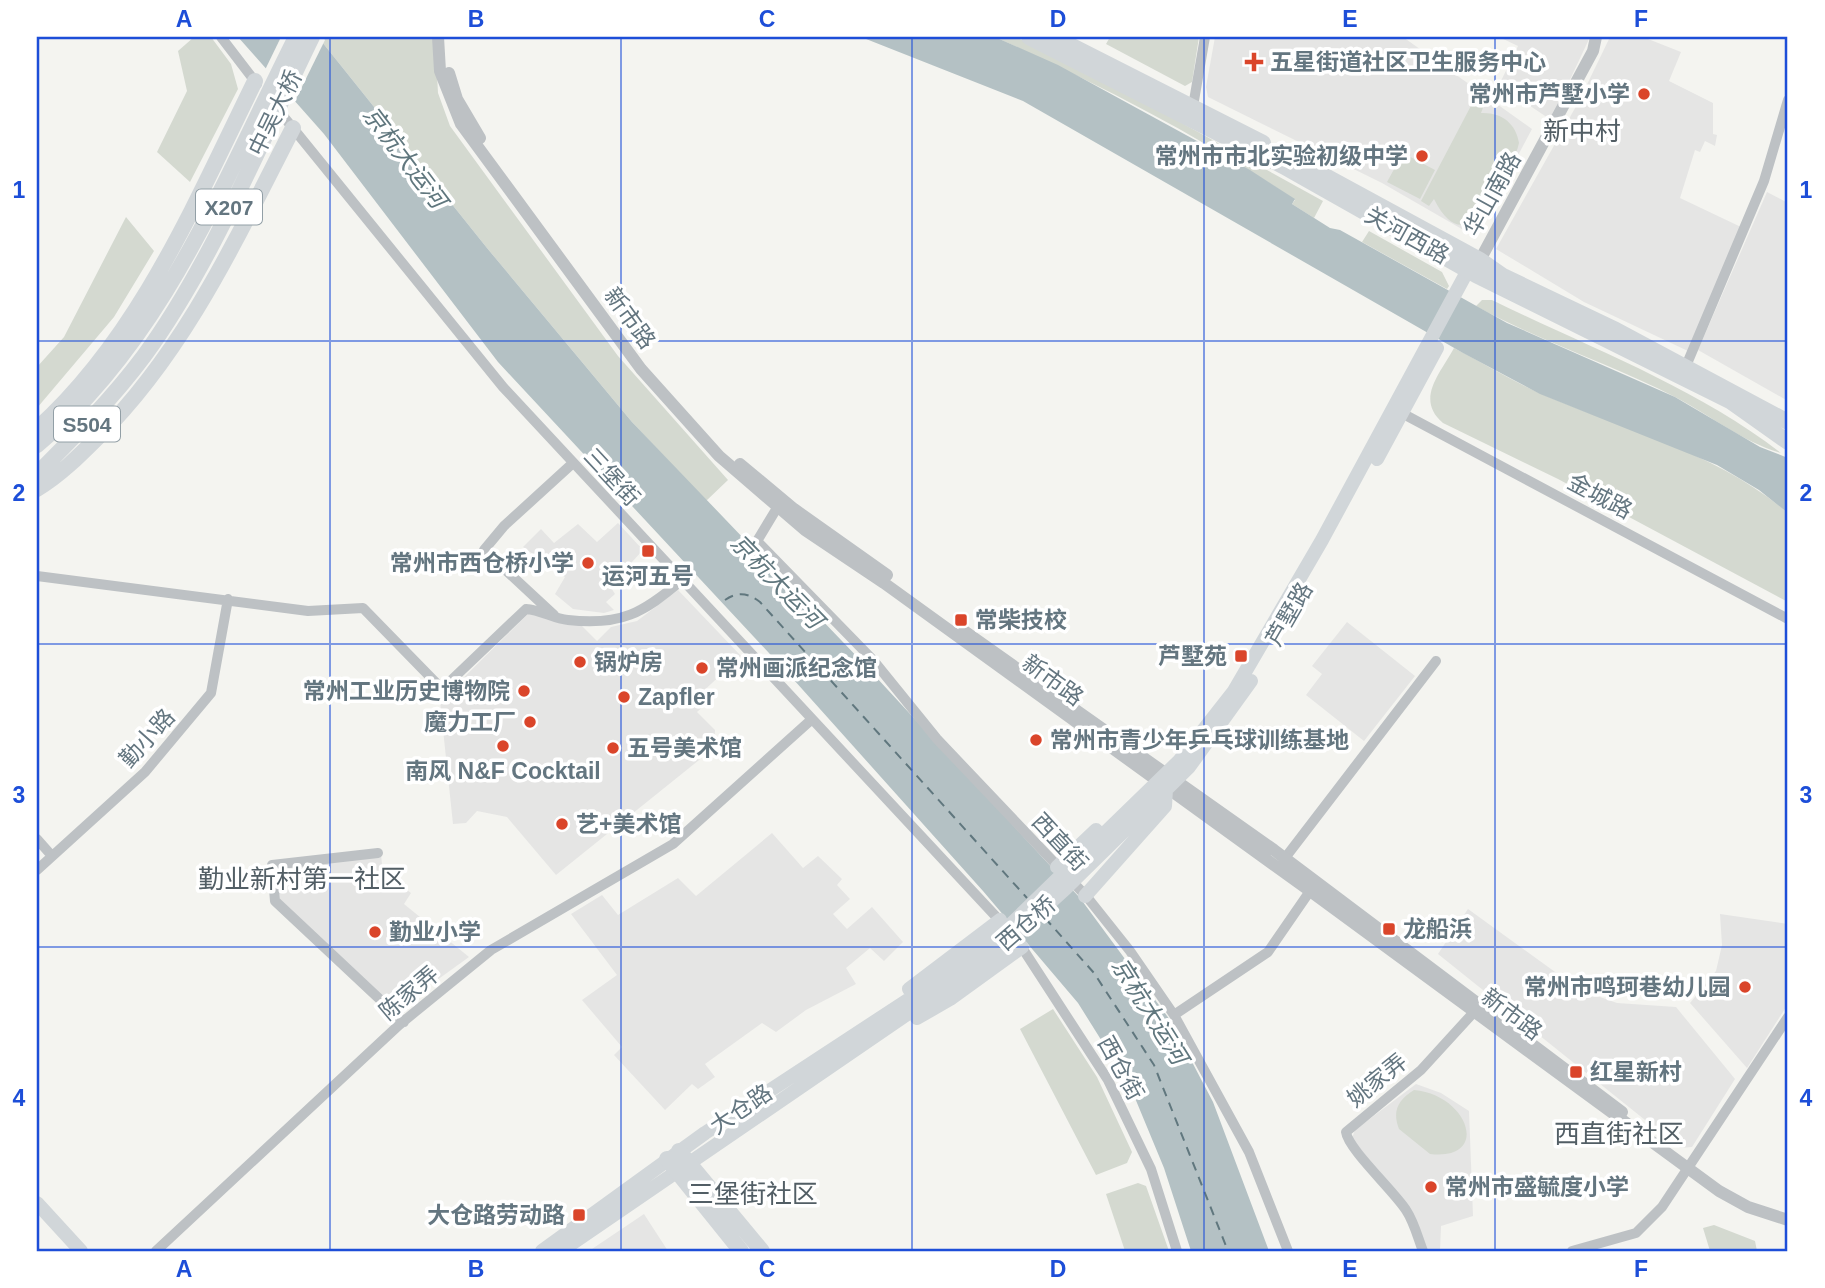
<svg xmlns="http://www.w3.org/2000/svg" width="1825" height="1288" font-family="Arial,'Noto Sans SC',sans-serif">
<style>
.built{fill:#e5e5e4}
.green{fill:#d4d9d0}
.water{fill:#b4c1c4}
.pier{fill:#f4f4f0}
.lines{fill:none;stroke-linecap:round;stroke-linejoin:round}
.ferry{stroke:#60777e;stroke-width:2;stroke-dasharray:9 7;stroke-linecap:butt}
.minor{stroke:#bdc1c4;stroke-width:10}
.tertiary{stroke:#bdc1c4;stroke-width:12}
.secondary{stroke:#d1d6d9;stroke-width:14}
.primary{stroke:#d1d6d9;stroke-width:16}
.grid{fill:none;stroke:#1d4ed8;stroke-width:2;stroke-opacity:0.55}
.poi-dot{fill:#da452a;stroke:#fff;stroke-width:2.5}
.labels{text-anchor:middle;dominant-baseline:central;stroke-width:7;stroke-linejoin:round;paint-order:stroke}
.shield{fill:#fff;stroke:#929fa6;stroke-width:2}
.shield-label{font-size:21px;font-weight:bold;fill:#647680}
.poi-label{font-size:23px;font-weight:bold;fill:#647680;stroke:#fff;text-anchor:start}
.street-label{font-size:23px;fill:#647680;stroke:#fff}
.water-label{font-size:24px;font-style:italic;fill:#60777e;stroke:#fff}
.quarter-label{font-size:26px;fill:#525e65;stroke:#fff}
.neatline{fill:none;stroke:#1d4ed8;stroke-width:2.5}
.grid-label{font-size:23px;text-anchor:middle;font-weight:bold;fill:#1d4ed8}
</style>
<rect width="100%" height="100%" fill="#f4f4f0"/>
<path class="built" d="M1215,37H1403L1532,129L1480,227L1467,232L1382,183L1208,97L1206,87Z
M1499,37H1590L1551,120L1499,85L1518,46Z
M1610,37H1643L1681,52L1669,81L1713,103V134L1717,135L1715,146L1705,141L1700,152L1695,150L1680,198L1741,227L1688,351L1584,302L1496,249L1579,101Z
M1767,192L1788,203V401L1698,350Z
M618,523L643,550L610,586L615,594L606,602L614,610L604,613L573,609L555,594L565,577L523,547L541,529L554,543L578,524L597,542Z
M678,590L741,656L697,697L705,705L697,712L715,730L714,748L556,875L507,817L477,811L466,823L453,824L440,701L529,613L580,624L597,641L611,627L637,621Z
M1347,622L1415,676L1364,741L1306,695L1322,674L1312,666Z
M772,833L803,868L818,856L842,879L837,885L850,899L833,914L847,929L872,907L903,942L884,961L870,948L846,968L856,984L806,1010L776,1032L762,1023L705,1064L715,1077L698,1089L692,1084L665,1110L614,1055L622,1047L582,1000L617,975L571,914L602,895L618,915L678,878L696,896Z
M381,855L383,872L411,893L404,904L469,957L401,1006L392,1005L280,900L277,869Z
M1468,909L1580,990L1617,1003L1676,1007L1735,1079L1692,1147L1680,1148L1438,954Z
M1720,914L1788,924V1004L1747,1068L1690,1003L1716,971L1722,945Z
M1416,1084L1441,1093L1469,1111L1473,1216L1441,1226L1440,1251H1426L1408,1210L1352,1138L1355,1130Z
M644,1214L668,1251H589Z"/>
<path class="green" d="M194,37H211L231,64L238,89L190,182L157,152L187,91L178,51Z
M318,37H435L438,93L450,126L618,356L728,480L706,501L632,422L487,248Z
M995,37H1016L1131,95L1323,201L1314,218L1292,204L1295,200C1201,136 1098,84 995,37Z
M1110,37H1199L1192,82L1185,86L1106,44Z
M1474,100L1484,105L1481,113C1501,112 1516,123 1519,143C1516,157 1507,170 1500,183C1484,213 1460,251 1434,199L1429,206L1421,201Z
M1403,153L1435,170L1420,199L1387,182Z
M126,217L154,251L114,317L37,408V367L64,337Z
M1369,231L1442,272L1449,286L1447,289L1362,242Z
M1482,300H1492C1590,348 1694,386 1781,453C1743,442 1711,416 1677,398C1611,364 1541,342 1476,306Z
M1454,348C1484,363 1513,382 1544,395C1627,430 1719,454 1788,513V602L1558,479L1443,423C1415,399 1440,374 1454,348Z
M1053,1009L1097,1077L1132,1152L1127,1163L1096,1175L1020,1029Z
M1414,1090C1469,1095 1491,1161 1430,1154L1399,1129C1392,1111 1398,1100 1414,1090Z
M1138,1183L1146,1186L1169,1251H1125L1106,1194Z
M1714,1225L1755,1241L1757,1251H1710L1703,1228Z"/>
<path class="water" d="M238,37H318L487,248L632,422L864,664L1080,898L1170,1020L1213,1102L1269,1251H1191L1164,1168L1130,1086L1078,1003L983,891L794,680L498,362L324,134Z
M861,37H995L1058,65L1250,170L1295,199L1292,204L1330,228L1340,230L1507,323L1675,397L1760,447L1788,458V513L1759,490L1717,465L1540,394L1463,353L1023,101Z"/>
<path class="pier" d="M281,37H323L325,40L293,105L264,72Z"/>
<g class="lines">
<path class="ferry" d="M725,600C738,591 748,593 760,602L1027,898
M1045,918L1094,973L1154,1065L1228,1251"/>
<path class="minor" d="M221,37L257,84
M275,106L503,387L1002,923
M1192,112L1205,37
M1686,366L1764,181L1788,100
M1396,410L1788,619
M777,508L757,541L873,660L937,739L1087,897L1130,951L1174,1015L1249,1152L1288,1251
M37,576L308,611L363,608L442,689L526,609C541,610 554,619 568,620C621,626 643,613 682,580
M554,615L484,550L504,526L573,463
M37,839L52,856
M378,853L272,865L275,901L404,1022
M1285,858L1436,661
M37,870L145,772L211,693L228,599
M1019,943L1108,1080L1151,1169L1177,1251
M1174,1015L1268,952L1310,891
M156,1251L399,1025L491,950L673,844L811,720
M1423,1251C1418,1238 1414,1222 1406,1210C1394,1191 1348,1149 1346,1132L1421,1070L1474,1012
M1572,1251L1636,1233L1662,1207L1788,1017"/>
<path class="tertiary" d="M438,37L440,71L461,124L641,369L719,456L805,530L884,583L1310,891L1719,1191L1748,1207L1788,1220
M449,73L457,99L480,138
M1480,260L1593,51L1596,37
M740,464L794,509L887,575
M964,631L1274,850L1622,1112"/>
<path class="secondary" d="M1377,459L1437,348
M1057,867L1096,830
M1085,896L1165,806L1166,789
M909,989L1000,920
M917,1018L950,999L1022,947
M37,1203L81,1251
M542,1251L705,1133L946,975L1004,931L1179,761L1234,691L1322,540L1468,270L1476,263
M561,1251L951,984L1010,939L1066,888L1189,767L1251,681"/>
<path class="primary" d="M1029,37L1283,166L1476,275L1730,401L1788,442
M1054,37L1263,143
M1296,160L1480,260L1503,276L1616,330L1788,422
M37,429C140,336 195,203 255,81
M37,445C163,340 224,180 296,37
M37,474C75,436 112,399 144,356C212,263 261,141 312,37
M37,489C60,475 78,457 97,438C186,350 237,237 293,128
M679,1151L762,1251
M667,1159L741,1251"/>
</g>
<path class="grid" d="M330,37V1251M621,37V1251M912,37V1251M1204,37V1251M1495,37V1251M37,341H1788M37,644H1788M37,947H1788"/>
<g class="poi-dot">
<path d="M1250.5 51.5h7v7h7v7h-7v7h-7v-7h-7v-7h7z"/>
<circle cx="1644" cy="94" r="7"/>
<circle cx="1422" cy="156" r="7"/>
<rect x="641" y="544" width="14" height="14" rx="3.5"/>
<circle cx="588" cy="563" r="7"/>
<rect x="954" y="613" width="14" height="14" rx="3.5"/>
<rect x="1234" y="649" width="14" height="14" rx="3.5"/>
<circle cx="580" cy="662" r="7"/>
<circle cx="702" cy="668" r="7"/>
<circle cx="524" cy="691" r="7"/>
<circle cx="624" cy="697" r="7"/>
<circle cx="530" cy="722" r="7"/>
<circle cx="1036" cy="740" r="7"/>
<circle cx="503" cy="746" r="7"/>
<circle cx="613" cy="748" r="7"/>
<circle cx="562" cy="824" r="7"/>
<rect x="1382" y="922" width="14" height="14" rx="3.5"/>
<circle cx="375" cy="932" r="7"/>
<circle cx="1745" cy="987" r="7"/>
<rect x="1569" y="1065" width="14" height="14" rx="3.5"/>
<circle cx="1431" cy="1187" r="7"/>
<rect x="572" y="1208" width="14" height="14" rx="3.5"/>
</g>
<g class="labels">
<g class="shield">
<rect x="196" y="189.5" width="66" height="35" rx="5"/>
<rect x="54" y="406.5" width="66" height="35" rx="5"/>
</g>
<g class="shield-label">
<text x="229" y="207">X207</text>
<text x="87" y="424">S504</text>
</g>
<g class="poi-label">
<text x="1270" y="62">五星街道社区卫生服务中心</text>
<text x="1630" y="94" text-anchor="end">常州市芦墅小学</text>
<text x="1408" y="156" text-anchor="end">常州市市北实验初级中学</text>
<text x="574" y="563" text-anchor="end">常州市西仓桥小学</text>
<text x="648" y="576" text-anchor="middle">运河五号</text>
<text x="975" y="620">常柴技校</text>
<text x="1227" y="656" text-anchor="end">芦墅苑</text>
<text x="594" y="662">锅炉房</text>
<text x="716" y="668">常州画派纪念馆</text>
<text x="510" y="691" text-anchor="end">常州工业历史博物院</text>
<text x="638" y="697">Zapfler</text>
<text x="516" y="722" text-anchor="end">魔力工厂</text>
<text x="1050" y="740">常州市青少年乒乓球训练基地</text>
<text x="627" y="748">五号美术馆</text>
<text x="503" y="771" text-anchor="middle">南风 N&amp;F Cocktail</text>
<text x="576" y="824">艺+美术馆</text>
<text x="1403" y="929">龙船浜</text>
<text x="389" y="932">勤业小学</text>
<text x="1731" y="987" text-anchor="end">常州市鸣珂巷幼儿园</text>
<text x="1590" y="1072">红星新村</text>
<text x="1445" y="1187">常州市盛毓度小学</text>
<text x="565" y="1215" text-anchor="end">大仓路劳动路</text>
</g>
<g class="street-label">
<text transform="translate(275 113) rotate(-64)">中吴大桥</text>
<text transform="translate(1492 194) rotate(-61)">华山南路</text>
<text transform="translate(1407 235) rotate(29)">关河西路</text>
<text transform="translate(630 318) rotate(54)">新市路</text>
<text transform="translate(612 477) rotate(47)">三堡街</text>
<text transform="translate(1600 496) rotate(28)">金城路</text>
<text transform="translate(1289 614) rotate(-60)">芦墅路</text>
<text transform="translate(1053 680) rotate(36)">新市路</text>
<text transform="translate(147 738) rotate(-48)">勤小路</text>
<text transform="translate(1060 842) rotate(47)">西直街</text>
<text transform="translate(1026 923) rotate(-41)">西仓桥</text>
<text transform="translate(409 993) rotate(-40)">陈家弄</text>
<text transform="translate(1512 1014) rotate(37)">新市路</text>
<text transform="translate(1121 1068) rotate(61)">西仓街</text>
<text transform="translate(1377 1080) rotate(-39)">姚家弄</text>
<text transform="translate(741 1109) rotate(-34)">大仓路</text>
</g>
<g class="water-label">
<text transform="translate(405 157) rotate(53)">京杭大运河</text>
<text transform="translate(777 581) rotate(46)">京杭大运河</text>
<text transform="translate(1150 1011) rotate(58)">京杭大运河</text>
</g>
<g class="quarter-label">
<text x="1582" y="131">新中村</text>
<text x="302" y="879">勤业新村第一社区</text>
<text x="1619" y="1134">西直街社区</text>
<text x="753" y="1194">三堡街社区</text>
</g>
</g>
<rect width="1825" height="1288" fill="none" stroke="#ffffff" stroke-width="77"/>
<rect x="38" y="38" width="1748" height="1212" class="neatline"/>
<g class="grid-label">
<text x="184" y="27">A</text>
<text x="476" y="27">B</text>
<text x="767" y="27">C</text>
<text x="1058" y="27">D</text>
<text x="1350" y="27">E</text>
<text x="1641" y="27">F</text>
<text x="19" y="198">1</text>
<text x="1806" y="198">1</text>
<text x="19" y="501">2</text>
<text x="1806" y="501">2</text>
<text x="19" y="803">3</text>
<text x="1806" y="803">3</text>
<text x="19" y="1106">4</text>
<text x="1806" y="1106">4</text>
<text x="184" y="1277">A</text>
<text x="476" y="1277">B</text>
<text x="767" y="1277">C</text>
<text x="1058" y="1277">D</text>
<text x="1350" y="1277">E</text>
<text x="1641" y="1277">F</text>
</g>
</svg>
